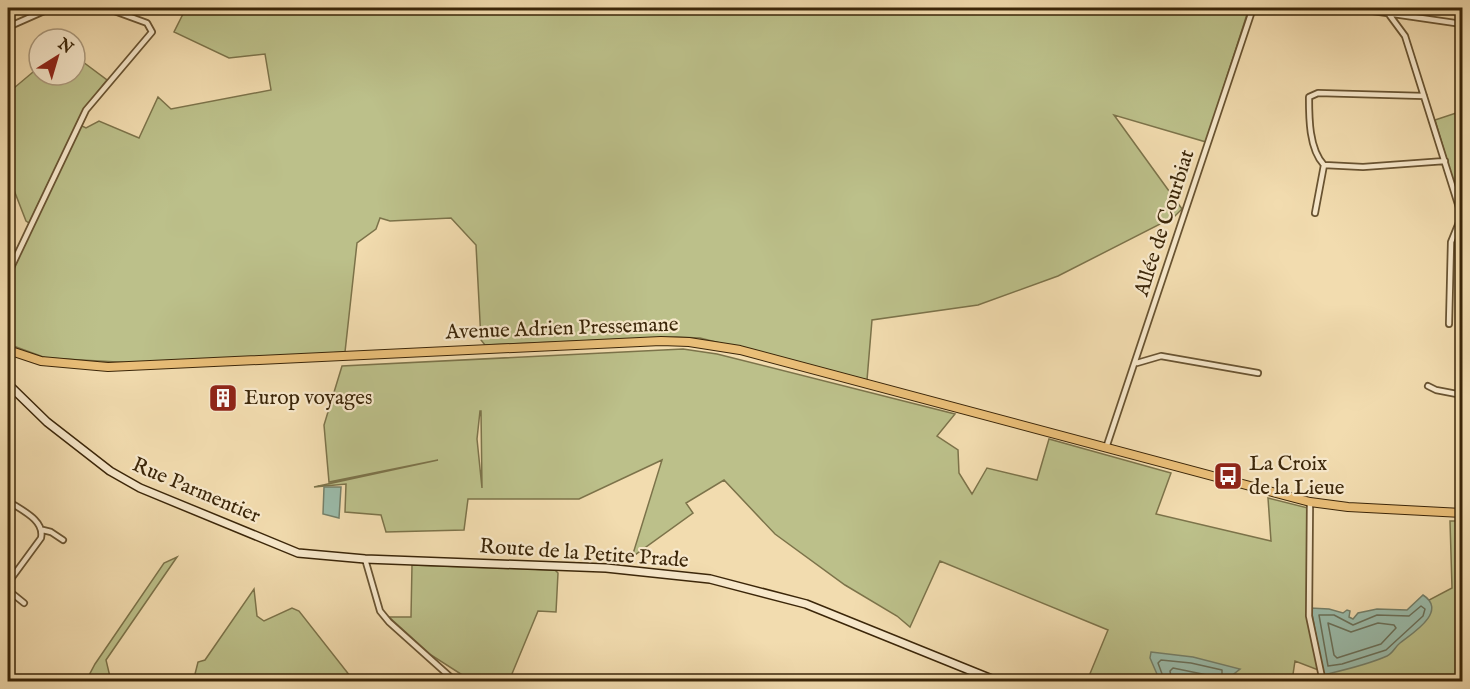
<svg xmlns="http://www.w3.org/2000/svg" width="1470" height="689" font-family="'IM FELL English',serif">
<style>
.green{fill:#bcc08a;stroke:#7c734a;stroke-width:1.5;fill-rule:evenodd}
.water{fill:#9bbcab;stroke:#75806a;stroke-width:1.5}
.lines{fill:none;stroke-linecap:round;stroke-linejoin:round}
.shore{stroke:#6b715a;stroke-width:1.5}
.street-casing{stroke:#695432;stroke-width:8}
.secondary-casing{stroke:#3b2609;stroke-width:10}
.primary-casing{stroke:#3b2609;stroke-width:10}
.street{stroke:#f7e8cb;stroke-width:4.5}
.secondary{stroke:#f7e8cb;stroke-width:7}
.primary{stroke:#e9be78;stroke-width:8}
.labels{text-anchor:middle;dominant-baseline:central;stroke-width:4.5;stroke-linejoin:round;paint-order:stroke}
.street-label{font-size:21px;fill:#3b2609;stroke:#f7e8cb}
.poi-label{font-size:21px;fill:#3b2609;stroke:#f7e8cb;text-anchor:start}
</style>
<rect width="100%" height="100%" fill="#f2dcaf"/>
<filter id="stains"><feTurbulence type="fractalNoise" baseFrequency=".00333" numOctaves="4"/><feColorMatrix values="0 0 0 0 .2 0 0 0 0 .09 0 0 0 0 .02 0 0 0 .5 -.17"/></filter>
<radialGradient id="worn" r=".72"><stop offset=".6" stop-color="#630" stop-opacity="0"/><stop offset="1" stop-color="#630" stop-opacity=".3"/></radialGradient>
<path class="green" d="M186,8H1249L1206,142L1114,115L1182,209L1174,217L1058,276L978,305L872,320L867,380L700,338L676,337L485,345L481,340L476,245L451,218L390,221L380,218L376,229L357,243L345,352L153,364L46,358L8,344V279L80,125L86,128L99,121L139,138L158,97L171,109L271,90L265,54L229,58L174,32Z
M75,56L107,80L84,109L29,223L26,221L12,185L8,155V93L39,67V75H75Z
M1462,111V211L1435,120Z
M683,349L717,354L955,414L937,436L958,450L959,473L972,494L987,468L1037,480L1049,439L1171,473L1156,514L1271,541L1268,498L1312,509L1311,617L1376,657L1429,600L1452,588L1450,521H1462V681H1347L1295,661L1292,681H1087L1108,630L940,561L910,627L897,616L845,585L775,534L724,480L686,503L693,513L632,557L662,460L579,499H468L464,530L386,532L381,515L345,512L346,484L314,487L438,460L329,482L324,425L342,366ZM480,411H481L482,488L477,439Z
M177,557L106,660L111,681H86L95,664L164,563Z
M412,565L555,570L558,573L556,612L538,611L509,681H474L467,678L431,655L389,617H411Z
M254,589L257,616L264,621L292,608L299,611L354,681H203L195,674L198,662L205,660Z"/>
<path class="water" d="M324,487H341L339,518L323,514Z
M1423,595C1448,611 1413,633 1400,643C1395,647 1393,653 1387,656C1367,665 1344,670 1323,675L1311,608L1329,609L1343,613L1347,610L1350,611L1349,617L1353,619L1358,613L1377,609L1407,610Z
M1151,652L1193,657L1240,669L1225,681H1160L1150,658Z"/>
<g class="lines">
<path class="shore" d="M1421,606L1425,609L1423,616L1386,650L1342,664L1328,666L1319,615H1334L1353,625L1377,615L1409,616Z
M1328,623L1351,632L1378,623L1394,625L1396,628L1381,644L1337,658L1334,655Z
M1165,682L1158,663L1161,660L1191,663L1222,670V682
M1172,682L1170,671L1173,668L1212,676L1214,682"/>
<g class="street-casing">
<path id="street" d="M1352,8L1462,24
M1388,13L1405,36L1462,217
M8,27L51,8
M1424,96L1318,93L1309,97C1309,118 1309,149 1324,165L1363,167L1445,161
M1315,213L1324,165
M8,274L86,110L152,32L147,23L106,8
M1449,324L1451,242L1462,215
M1137,363L1161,356L1258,373
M1428,386L1436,390L1462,395
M1106,448L1253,8
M8,501C21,510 45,520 41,538L8,583
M1310,502L1309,616L1323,682
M43,530L51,532L63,540
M365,559L380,611L389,622L456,682
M8,590L24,603"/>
</g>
<g class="secondary-casing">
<path id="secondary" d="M8,384L47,422L110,471L140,488L298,553L365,559L606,568L710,579L806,604L999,682"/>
</g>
<g class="primary-casing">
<path id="primary" d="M8,350L41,361L108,367L661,341L689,342L740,350L1310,502L1348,507L1462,513"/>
</g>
<use href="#street" class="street"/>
<use href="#secondary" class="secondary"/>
<use href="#primary" class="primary"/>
</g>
<defs>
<g id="building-square" transform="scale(1.5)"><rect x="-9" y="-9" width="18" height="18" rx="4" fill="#8f2418" stroke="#f7e8cb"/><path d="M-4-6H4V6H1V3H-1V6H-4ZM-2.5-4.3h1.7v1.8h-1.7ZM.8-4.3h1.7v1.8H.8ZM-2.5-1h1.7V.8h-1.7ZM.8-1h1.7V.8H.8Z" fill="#fff"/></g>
<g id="bus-square" transform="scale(1.5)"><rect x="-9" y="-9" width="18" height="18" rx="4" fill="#8f2418" stroke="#f7e8cb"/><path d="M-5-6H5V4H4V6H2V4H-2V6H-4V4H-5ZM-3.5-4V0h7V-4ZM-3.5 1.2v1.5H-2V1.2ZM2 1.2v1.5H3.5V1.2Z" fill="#fff"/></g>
</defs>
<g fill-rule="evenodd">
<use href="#building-square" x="223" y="398"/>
<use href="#bus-square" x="1228" y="476"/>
</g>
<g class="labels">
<g class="street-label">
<text transform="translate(1165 223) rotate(-72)">Allée de Courbiat</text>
<text transform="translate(562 329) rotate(-2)">Avenue Adrien Pressemane</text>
<text transform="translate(196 491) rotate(23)">Rue Parmentier</text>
<text transform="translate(584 554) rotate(4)">Route de la Petite Prade</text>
</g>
<g class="poi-label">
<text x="244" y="398">Europ voyages</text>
<text x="1249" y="464">La Croix<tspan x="1249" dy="24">de la Lieue</tspan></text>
</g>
</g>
<rect width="1470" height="689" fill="none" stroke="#f2dcaf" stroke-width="30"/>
<rect x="9" y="9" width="1452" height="671" fill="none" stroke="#3b2609" stroke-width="3"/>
<rect x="15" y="15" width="1440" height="659" fill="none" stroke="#3b2609" stroke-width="1.5"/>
<g transform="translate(57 57) rotate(37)"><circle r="28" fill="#f7e8cb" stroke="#ac9a7d" stroke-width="1.5"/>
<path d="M0-4.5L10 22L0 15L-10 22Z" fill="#8f2418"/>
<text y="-9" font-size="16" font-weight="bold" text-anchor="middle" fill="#3b2609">N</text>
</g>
<rect width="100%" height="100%" filter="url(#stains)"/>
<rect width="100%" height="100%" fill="url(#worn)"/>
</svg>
